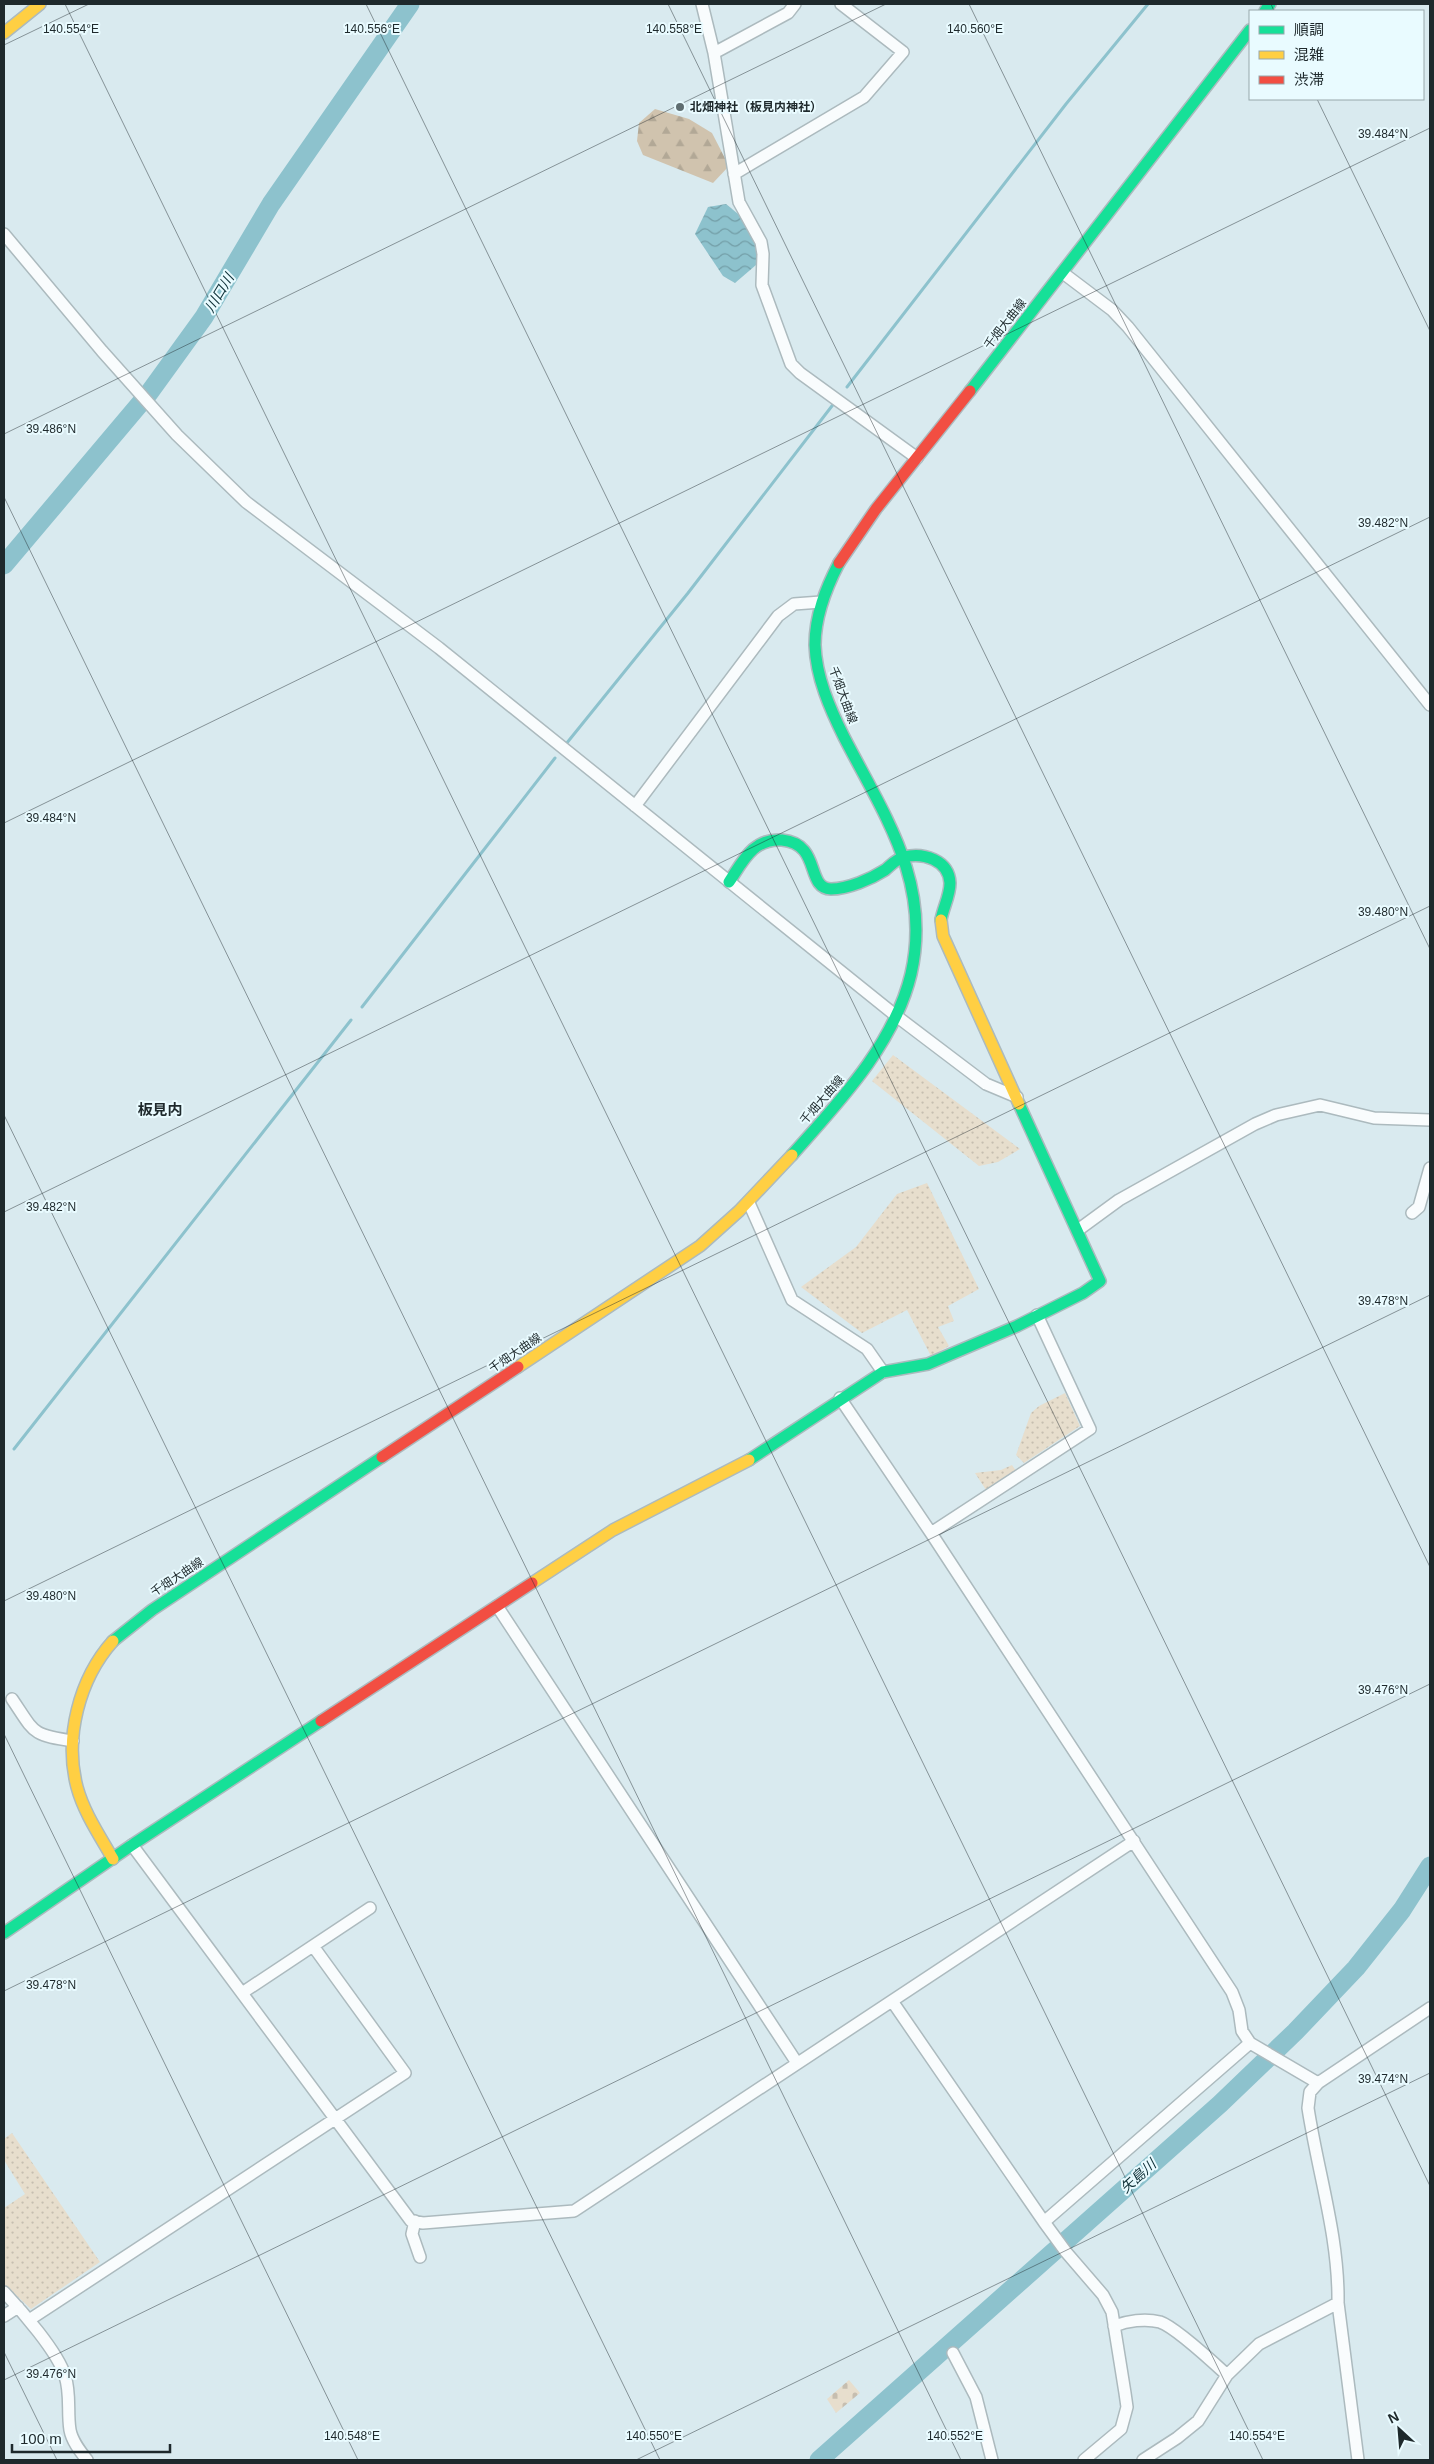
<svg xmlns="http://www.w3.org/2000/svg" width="1434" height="2464" font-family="Helvetica,'Noto Sans JP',sans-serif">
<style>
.grass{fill:url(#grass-dots)}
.forest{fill:url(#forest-firs)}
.cemetery{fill:url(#cemetery-stones)}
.water{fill:url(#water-waves)}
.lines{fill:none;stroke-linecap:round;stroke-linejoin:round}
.stream{stroke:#8dc2cd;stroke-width:3}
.river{stroke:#8dc2cd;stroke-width:19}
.street-casing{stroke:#acbabe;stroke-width:14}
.fast-casing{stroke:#acbabe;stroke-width:14}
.slow-casing{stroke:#acbabe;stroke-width:14}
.jam-casing{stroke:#acbabe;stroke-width:14}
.street{stroke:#f9fcfd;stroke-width:11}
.fast{stroke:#16e098;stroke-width:11}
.slow{stroke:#ffcf43;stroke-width:11}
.jam{stroke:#f24e42;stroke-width:11}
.ticks{fill:none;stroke:#1e292c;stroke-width:1;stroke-opacity:0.45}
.poi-dot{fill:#5f6d70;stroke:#e9fbff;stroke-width:2}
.labels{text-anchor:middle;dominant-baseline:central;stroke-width:4;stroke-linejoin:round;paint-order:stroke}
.poi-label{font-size:12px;font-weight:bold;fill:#1e292c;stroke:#e9fbff;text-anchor:start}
.street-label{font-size:12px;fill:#1e292c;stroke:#e9fbff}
.water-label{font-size:14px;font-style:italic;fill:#0e3037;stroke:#e9fbff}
.quarter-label{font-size:15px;font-weight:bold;fill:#1e292c;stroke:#e9fbff}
.ticks-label{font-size:12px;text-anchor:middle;fill:#1e292c;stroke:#e9fbff;stroke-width:4;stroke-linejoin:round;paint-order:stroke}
</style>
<defs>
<pattern id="grass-dots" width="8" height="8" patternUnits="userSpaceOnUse" patternTransform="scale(1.25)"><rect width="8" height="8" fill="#e7decd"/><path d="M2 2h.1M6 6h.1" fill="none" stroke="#c6beb0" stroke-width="1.8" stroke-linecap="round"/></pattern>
<pattern id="forest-firs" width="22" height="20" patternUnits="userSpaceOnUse" patternTransform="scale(1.25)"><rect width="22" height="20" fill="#d0c3ae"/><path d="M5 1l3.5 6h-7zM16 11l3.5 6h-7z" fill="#b2a896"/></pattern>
<pattern id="cemetery-stones" width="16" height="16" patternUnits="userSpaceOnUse" patternTransform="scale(1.25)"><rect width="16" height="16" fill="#e7decd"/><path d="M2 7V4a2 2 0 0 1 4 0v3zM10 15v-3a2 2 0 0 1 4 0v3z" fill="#c6beb0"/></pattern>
<pattern id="water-waves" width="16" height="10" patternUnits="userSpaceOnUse" patternTransform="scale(1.25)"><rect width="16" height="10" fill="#8dc2cd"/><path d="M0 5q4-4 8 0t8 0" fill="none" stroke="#739ea7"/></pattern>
</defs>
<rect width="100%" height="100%" fill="#d9eaef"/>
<path class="grass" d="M893,1055L1020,1149L998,1162L979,1166L872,1081Z
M927,1183L979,1289L948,1306L954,1321L938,1327L949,1346L931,1356L907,1310L862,1333L801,1287L856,1247L897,1194Z
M1065,1393L1080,1426L1024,1463L1016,1455L1031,1413L1039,1406Z
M1012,1465L1016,1471L986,1490L975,1473L1001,1470Z
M12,2133L100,2262L31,2309L4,2284V2208L25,2194L4,2160V2139Z"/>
<path class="forest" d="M655,109L689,119L712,133L729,166L713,183L643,155L637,141L639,123Z"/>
<path class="cemetery" d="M849,2380L860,2393L836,2413L827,2399Z"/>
<path class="water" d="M726,204L743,218L760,253L756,265L735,283L723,276L695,234L708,207Z"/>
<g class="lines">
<path class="stream" d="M847,387L1066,104L1148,4
M566,744L688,593L835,402
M362,1007L555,758
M14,1449L351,1020"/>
<path class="river" d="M4,565L149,393L204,317L271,204L410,4
M819,2460L1220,2104L1295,2032L1356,1968L1402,1910L1430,1866"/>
<g class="street-casing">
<path id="street" d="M702,4L714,53L739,202L761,242L763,254L762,285L791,364L800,373L917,458
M714,53L788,13L795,4
M734,174L864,97L903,52L841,4
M4,234L102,351L177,435L246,502L439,648L895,1015L986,1084L1017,1097
M1063,273L1112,310L1128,327L1430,705
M635,806L778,616L794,604L821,602
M749,1203L792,1300L867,1349L883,1372
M1412,1213L1419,1207L1430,1168
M1078,1230L1119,1200L1255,1124L1276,1115L1320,1105L1374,1118L1430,1120
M840,1398L931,1533L1232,1992L1239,2010L1242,2031L1250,2043L1318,2083
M931,1533L1090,1429L1037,1315
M497,1606L797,2063
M12,1699C35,1733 31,1735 73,1741
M132,1845L411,2221L423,2223L574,2211L1134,1841
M242,1993L370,1908
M892,2001L1044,2222L1066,2252L1103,2295L1112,2312L1125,2393L1127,2407L1121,2429L1084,2460
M415,2221L412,2234L420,2257
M1044,2222L1250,2043
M4,2292C21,2310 58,2352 65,2376C71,2394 67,2412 70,2430C72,2441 80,2451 87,2460
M4,2316L18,2307
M29,2320L405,2073L313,1946
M1114,2326C1127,2321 1145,2318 1160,2322C1175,2327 1214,2363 1227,2375
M953,2353L976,2397L992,2460
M1143,2460L1177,2438L1198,2421L1227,2375L1259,2344L1338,2303
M1358,2460L1338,2303C1339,2237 1318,2173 1308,2108L1310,2092L1318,2083L1430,2008"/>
</g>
<g class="fast-casing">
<path id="fast" d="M1265,11L1270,4
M970,391L1250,30
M729,882C743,861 753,838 782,840C822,844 805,888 831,889C848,889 871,879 885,870C891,865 896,859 904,857C923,852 949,860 950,883C950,896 943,908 941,920
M792,1155C838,1103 894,1045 911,974C932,882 884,815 844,737C830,709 816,677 815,645C815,615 826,588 839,563
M749,1460L883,1372L928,1364L1017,1326L1083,1293L1100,1281L1019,1104
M113,1641L152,1610L382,1457
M4,1933L132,1845L321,1721"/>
</g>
<g class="slow-casing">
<path id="slow" d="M4,33L40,4
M941,920L943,936L1019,1104
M518,1367L700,1246L739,1211L792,1155
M532,1583L613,1530L749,1460
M113,1859C100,1836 84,1813 77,1787C64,1738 79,1679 113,1641"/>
</g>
<g class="jam-casing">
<path id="jam" d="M839,563L876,509L970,391
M382,1457L518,1367
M321,1721L532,1583"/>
</g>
<use href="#street" class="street"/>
<use href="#fast" class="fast"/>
<use href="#slow" class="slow"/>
<use href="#jam" class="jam"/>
</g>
<path class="ticks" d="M65,4L1263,2460M366,4L1430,2186M668,4L1430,1567M969,4L1430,949M1271,4L1274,11M4,45L89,4M1317,99L1430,331M4,434L886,4M4,497L961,2460M4,823L1430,128M4,1115L660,2460M4,1212L1430,517M4,1601L1430,906M4,1734L358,2460M4,1991L1430,1295M4,2352L57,2460M4,2380L1430,1684M636,2460L1430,2073"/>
<circle class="poi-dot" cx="680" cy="107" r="5"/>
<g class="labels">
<g class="poi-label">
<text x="690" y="107">北畑神社（板見内神社）</text>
</g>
<g class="street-label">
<text transform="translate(1005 324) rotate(-52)">千畑大曲線</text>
<text transform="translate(843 695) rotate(70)">千畑大曲線</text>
<text transform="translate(822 1100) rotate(-49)">千畑大曲線</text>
<text transform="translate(515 1353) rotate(-34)">千畑大曲線</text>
<text transform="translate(177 1577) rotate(-33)">千畑大曲線</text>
</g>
<g class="water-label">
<text transform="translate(219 293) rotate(-59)">川口川</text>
<text transform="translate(1138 2176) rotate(-42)">矢島川</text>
</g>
<g class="quarter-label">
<text x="160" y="1109">板見内</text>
</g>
</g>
<g class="ticks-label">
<text x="71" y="33">140.554°E</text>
<text x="372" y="33">140.556°E</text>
<text x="674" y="33">140.558°E</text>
<text x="975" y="33">140.560°E</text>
<text x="1383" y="138">39.484°N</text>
<text x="51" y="433">39.486°N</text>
<text x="1383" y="527">39.482°N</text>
<text x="51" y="822">39.484°N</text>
<text x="1383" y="916">39.480°N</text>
<text x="51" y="1211">39.482°N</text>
<text x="1383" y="1305">39.478°N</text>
<text x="51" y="1600">39.480°N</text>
<text x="1383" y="1694">39.476°N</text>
<text x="51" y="1989">39.478°N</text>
<text x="1383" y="2083">39.474°N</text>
<text x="51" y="2378">39.476°N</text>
<text x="352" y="2440">140.548°E</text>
<text x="654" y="2440">140.550°E</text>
<text x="955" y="2440">140.552°E</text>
<text x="1257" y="2440">140.554°E</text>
</g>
<rect width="1434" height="2464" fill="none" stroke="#1e292c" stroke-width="10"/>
<rect x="1249" y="10" width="175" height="90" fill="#e9fbff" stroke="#98a7ab"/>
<rect x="1259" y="26" width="25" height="8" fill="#16e098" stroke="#98a7ab"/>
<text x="1294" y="35" font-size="15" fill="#1e292c">順調</text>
<rect x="1259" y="51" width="25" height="8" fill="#ffcf43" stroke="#98a7ab"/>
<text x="1294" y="60" font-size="15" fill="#1e292c">混雑</text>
<rect x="1259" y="76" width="25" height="8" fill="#f24e42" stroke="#98a7ab"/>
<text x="1294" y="85" font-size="15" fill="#1e292c">渋滞</text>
<g transform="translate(1399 2429) rotate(334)" stroke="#e9fbff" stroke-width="4" paint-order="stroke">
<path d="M0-4L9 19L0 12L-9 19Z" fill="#1e292c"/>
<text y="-8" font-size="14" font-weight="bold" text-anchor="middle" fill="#1e292c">N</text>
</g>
<path d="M12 2444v8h158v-8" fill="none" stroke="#1e292c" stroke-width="2.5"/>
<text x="20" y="2444" font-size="15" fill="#1e292c" stroke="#e9fbff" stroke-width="4" paint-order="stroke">100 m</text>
</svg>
